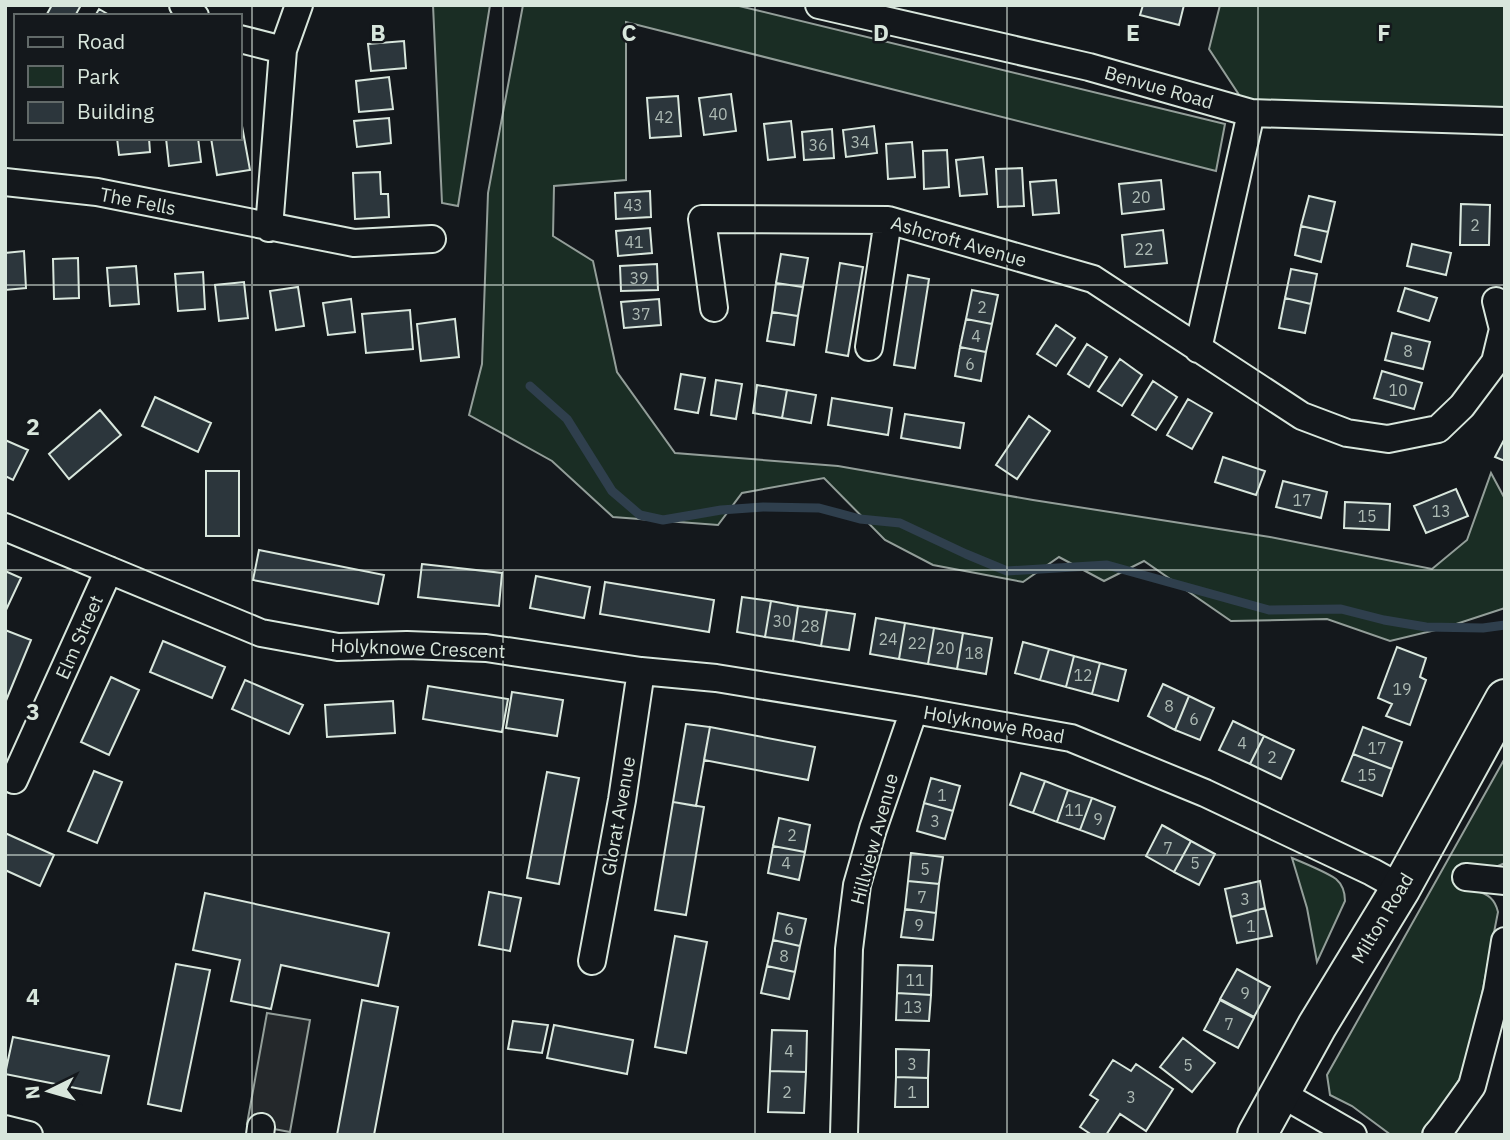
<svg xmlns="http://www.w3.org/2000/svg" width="1510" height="1140" font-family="'IBM Plex Sans',sans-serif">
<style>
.green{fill:#1a2d24;stroke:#939e99;stroke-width:2}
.parking{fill:#24282b;stroke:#939e99;stroke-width:2}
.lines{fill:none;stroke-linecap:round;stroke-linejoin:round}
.stream{stroke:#2f3f4d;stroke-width:9}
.building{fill:#2c363c;stroke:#d8e6dc;stroke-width:2}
.street-casing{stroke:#d8e6dc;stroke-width:30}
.primary-casing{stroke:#d8e6dc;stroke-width:42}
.street{stroke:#14181c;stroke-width:26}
.primary{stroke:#14181c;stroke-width:38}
.grid{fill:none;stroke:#d8e6dc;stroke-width:2;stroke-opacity:0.55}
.labels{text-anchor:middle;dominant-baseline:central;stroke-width:5;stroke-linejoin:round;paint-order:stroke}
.number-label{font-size:16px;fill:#adbab4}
.street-label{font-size:19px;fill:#d8e6dc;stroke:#14181c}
.grid-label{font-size:23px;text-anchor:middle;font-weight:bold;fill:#d8e6dc;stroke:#14181c;stroke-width:5;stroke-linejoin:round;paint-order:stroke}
</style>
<rect width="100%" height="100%" fill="#14181c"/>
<path class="green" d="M433,5H490L458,206L442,203Z
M523,5H735L1225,124L1216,171L626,22V180L554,186L553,236L593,261L617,372L675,453L838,466L1033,500L1270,537L1432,569L1467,540L1491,473L1505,499V608L1444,628L1390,641L1327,619L1231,621L1144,561L1104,581L1059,557L1023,582L933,565L885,540L824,478L742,493L718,525L613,517L552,461L469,415L482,364L488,193Z
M1220,5H1505V121L1251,113L1209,49Z
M1505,758V863L1493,868L1476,891C1488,894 1495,899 1498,912L1473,1040L1460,1078L1436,1119L1425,1135H1391L1352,1106L1330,1095L1327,1075Z
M1292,858C1304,863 1326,872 1336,879C1343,885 1345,893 1345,901L1317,962L1307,908Z"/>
<path class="parking" d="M267,1013L310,1020L290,1132L247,1124Z"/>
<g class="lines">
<path class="stream" d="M530,386L567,419L612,491L640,515L663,520L721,510L763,507L819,508L860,519L900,523L966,554L1007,571L1107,565L1269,610L1341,609L1384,620L1426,627L1483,628L1505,625"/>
</g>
<path class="building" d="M52,5H81L75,16H50L47,14Z
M1143,5H1184L1179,25L1140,15Z
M99,9L111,16H95Z
M404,41L406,68L371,71L368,44Z
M389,77L393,109L359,112L356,81Z
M731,94L736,131L704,135L699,98Z
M678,96L681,136L650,138L647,98Z
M389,118L391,143L357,147L354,121Z
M791,121L795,157L768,160L764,124Z
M240,126H242L250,170L217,175L211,138H240Z
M874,126L877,153L846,157L843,130Z
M832,129L834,158L804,160L802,132Z
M117,138H149L150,152L119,155Z
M166,138H198L201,162L169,166Z
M912,142L915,177L888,179L886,144Z
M947,150L949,187L924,189L923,151Z
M983,157L987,194L960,196L956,160Z
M1022,168L1024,206L998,207L996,169Z
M380,172L381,194H388L389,217L355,219L353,173Z
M1056,180L1059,213L1033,215L1030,182Z
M1161,180L1164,209L1122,214L1119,184Z
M650,191L651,217L616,219L615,193Z
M1309,196L1335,202L1328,232L1301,226Z
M1461,204L1490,205L1489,245H1460Z
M1301,226L1328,232L1321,262L1295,255Z
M650,228L652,253L618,256L616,231Z
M1163,230L1167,263L1125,267L1122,235Z
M1412,244L1451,253L1446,275L1407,266Z
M24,251L26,288L5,290V253Z
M781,254L808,258L803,287L776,283Z
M78,258L79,298L54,299L53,259Z
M840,263L863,267L848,356L826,352Z
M657,264L658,290L621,291L620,266Z
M136,266L139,304L110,306L107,268Z
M1291,269L1317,274L1311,304L1285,298Z
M203,272L205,309L178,311L175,274Z
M908,275L929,279L915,368L894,365Z
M244,282L248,318L219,321L215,285Z
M776,283L803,287L798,316L772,312Z
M298,287L304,326L276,330L270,291Z
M1405,288L1437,298L1429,321L1398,311Z
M972,290L998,295L992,324L966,319Z
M1285,298L1311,304L1305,333L1279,328Z
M351,299L355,332L328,335L323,303Z
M659,299L661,325L624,328L621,302Z
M410,310L413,349L366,353L362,314Z
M772,312L798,316L794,345L767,341Z
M455,319L459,357L421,361L417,324Z
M966,319L992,324L986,352L960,347Z
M1056,325L1075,338L1056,366L1037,354Z
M1392,333L1430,342L1423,369L1385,360Z
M1087,344L1107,357L1089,387L1068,374Z
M960,347L986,352L981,381L955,376Z
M1120,359L1142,375L1122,406L1098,391Z
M1382,371L1422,383L1414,409L1374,398Z
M681,374L705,378L698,413L675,409Z
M716,380L742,384L736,419L711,415Z
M1153,381L1177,397L1156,430L1132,415Z
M757,385L787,390L782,418L753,413Z
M787,390L816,395L811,423L782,418Z
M155,397L211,423L198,452L142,426Z
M832,398L892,408L888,435L828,425Z
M1188,399L1212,413L1192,449L1167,435Z
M100,410L121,435L69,479L49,454Z
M905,414L964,423L960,448L901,438Z
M1029,416L1050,431L1017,479L996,465Z
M1505,438V461L1495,457Z
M5,440L28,450L13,480L5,476Z
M1223,457L1265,471L1256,495L1215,482Z
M206,471H239V536H206Z
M1283,481L1327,492L1321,518L1276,507Z
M1456,489L1468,516L1426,533L1414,506Z
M1345,502L1390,504L1389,530L1344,528Z
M259,550L384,575L378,604L253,580Z
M422,564L502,573L499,606L418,597Z
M5,571L21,578L6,610L5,609Z
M536,576L590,587L584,618L530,608Z
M605,582L714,600L709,632L600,614Z
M742,597L771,601L765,637L737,632Z
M771,601L798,606L793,641L765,637Z
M798,606L827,610L821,646L793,641Z
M827,610L855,614L849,650L821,646Z
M876,618L905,623L899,659L870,654Z
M905,623L934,628L928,664L899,659Z
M934,628L963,633L957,669L928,664Z
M5,630L31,640L5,703Z
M963,633L992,638L986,674L957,669Z
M163,641L225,667L212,698L150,672Z
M1023,642L1049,649L1040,680L1015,673Z
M1397,647L1426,658L1420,677L1426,680L1410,725L1386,716L1392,704L1378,698Z
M1049,649L1074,656L1066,687L1040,680Z
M1074,656L1100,663L1092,694L1066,687Z
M1100,663L1126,670L1118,701L1092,694Z
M111,677L139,690L109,755L81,742Z
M245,680L303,705L289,734L232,709Z
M1163,684L1189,696L1175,730L1148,716Z
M428,686L508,699L502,732L423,719Z
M512,692L563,700L557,736L506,728Z
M1189,696L1214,708L1200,740L1175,730Z
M393,701L395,733L327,737L325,705Z
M1233,721L1264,736L1250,764L1219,750Z
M686,724L710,727L696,806L673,802Z
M710,727L815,747L808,780L704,760Z
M1363,727L1402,742L1392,769L1353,754Z
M1264,736L1294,750L1281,779L1250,764Z
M1353,754L1392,769L1382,796L1342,781Z
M94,771L122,782L97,843L68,831Z
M547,772L579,778L559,884L527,878Z
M1021,773L1045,781L1033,813L1010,805Z
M931,778L960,786L953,811L924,803Z
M1045,781L1068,790L1057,822L1033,813Z
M1068,790L1092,798L1080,830L1057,822Z
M1092,798L1115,807L1104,839L1080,830Z
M673,802L704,807L686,915L655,910Z
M924,803L953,811L945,839L917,831Z
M779,818L810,825L805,852L773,846Z
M1162,825L1191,841L1174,872L1146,856Z
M5,833L54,855L40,886L5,870Z
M1191,841L1215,854L1199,885L1174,872Z
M773,846L805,852L799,880L768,873Z
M911,853L943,857L939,884L908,881Z
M908,881L939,884L936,913L905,909Z
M1260,881L1265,908L1231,917L1225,889Z
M489,892L521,898L510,951L479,945Z
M205,893L389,933L378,986L281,965L271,1009L231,1001L240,960L193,950Z
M1265,908L1272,936L1237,943L1231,917Z
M905,909L936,913L933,940L901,937Z
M778,913L806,919L800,946L773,940Z
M675,936L707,942L686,1053L655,1047Z
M773,940L800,946L795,972L767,966Z
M176,964L210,970L181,1111L148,1104Z
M898,965L932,966L931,995L897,993Z
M767,966L795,972L789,999L761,993Z
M1237,969L1270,987L1254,1017L1220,999Z
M897,993L931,995L929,1021L896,1020Z
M362,1000L398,1007L374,1135H337Z
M1220,1000L1254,1018L1238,1048L1204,1030Z
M513,1021L548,1025L542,1053L508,1049Z
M554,1025L633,1040L627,1074L547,1058Z
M772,1030L807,1031L806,1072L770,1071Z
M13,1037L109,1056L101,1093L5,1074Z
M1183,1038L1215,1063L1192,1092L1160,1067Z
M896,1049L929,1050L928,1078L896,1077Z
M1113,1060L1131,1071L1136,1064L1173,1089L1146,1131L1120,1114L1106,1135H1092L1080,1127L1098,1100L1090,1095Z
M770,1071L806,1072L804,1113L768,1112Z
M896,1077L928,1078V1107H895Z"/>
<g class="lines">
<g class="street-casing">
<path id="street" d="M183,5L195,16
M819,5L1089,67L1251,113L1505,121
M240,39L283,50
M5,182L97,192L354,243L432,239
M269,228L283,50L299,5
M714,308L702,219L888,220L1093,279L1302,416L1347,433L1388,439L1438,429L1462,406L1495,362L1503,329L1496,301
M869,347L888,220
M1198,349L1251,113
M5,527L261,633L338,647L407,645L486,648L641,671L716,678L914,710L1071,738L1205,793L1372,872L1401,888
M14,780L109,570
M1466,877L1505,881
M592,961L622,800L641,671
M1280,1093L1353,1135
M5,1129L29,1135
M260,1135L261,1127
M844,1135L849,949L857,885L873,829L914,710
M1436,1135L1442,1128L1472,1086L1497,991L1505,941"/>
</g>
<g class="primary-casing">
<path id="primary" d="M1257,1135L1317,1026L1401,888L1505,699"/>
</g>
<use href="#street" class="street"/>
<use href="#primary" class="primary"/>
</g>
<path class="grid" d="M252,5V1135M503,5V1135M755,5V1135M1007,5V1135M1258,5V1135M5,285H1505M5,570H1505M5,855H1505"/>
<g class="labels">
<g class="number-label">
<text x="718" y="114">40</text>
<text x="664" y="117">42</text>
<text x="860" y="142">34</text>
<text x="818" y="145">36</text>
<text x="1141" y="197">20</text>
<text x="633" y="205">43</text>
<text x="1475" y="225">2</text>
<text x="634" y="242">41</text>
<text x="1144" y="249">22</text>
<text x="639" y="278">39</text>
<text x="982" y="307">2</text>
<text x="641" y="314">37</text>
<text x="976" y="336">4</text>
<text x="1408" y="351">8</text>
<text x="970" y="364">6</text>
<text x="1398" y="390">10</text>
<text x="1302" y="500">17</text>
<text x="1441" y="511">13</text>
<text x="1367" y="516">15</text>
<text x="782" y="621">30</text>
<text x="810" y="626">28</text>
<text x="888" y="639">24</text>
<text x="917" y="643">22</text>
<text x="945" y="648">20</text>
<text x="974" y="653">18</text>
<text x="1083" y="675">12</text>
<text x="1402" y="689">19</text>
<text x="1169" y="706">8</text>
<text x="1194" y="719">6</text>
<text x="1242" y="743">4</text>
<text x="1377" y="748">17</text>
<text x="1272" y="757">2</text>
<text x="1367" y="775">15</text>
<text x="942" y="795">1</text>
<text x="1074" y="810">11</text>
<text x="1098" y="819">9</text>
<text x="935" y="821">3</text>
<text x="792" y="835">2</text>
<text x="1168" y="848">7</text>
<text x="786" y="863">4</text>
<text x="1195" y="863">5</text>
<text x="925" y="869">5</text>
<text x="922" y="897">7</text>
<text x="1245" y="899">3</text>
<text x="919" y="925">9</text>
<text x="1251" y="926">1</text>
<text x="789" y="929">6</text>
<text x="784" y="956">8</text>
<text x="915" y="980">11</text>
<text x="1245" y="993">9</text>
<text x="913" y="1007">13</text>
<text x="1229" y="1024">7</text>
<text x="789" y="1051">4</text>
<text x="912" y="1064">3</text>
<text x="1188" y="1065">5</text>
<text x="787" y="1092">2</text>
<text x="912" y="1092">1</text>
<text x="1131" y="1097">3</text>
</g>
<g class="street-label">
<text transform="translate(1159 87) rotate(16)">Benvue Road</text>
<text transform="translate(138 201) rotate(11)">The Fells</text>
<text transform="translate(959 241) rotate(16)">Ashcroft Avenue</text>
<text transform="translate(79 637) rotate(-66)">Elm Street</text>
<text transform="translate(418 648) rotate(2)">Holyknowe Crescent</text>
<text transform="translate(994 724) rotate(10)">Holyknowe Road</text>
<text transform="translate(618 816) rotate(-80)">Glorat Avenue</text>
<text transform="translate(874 839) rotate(-75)">Hillview Avenue</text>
<text transform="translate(1382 918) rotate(-59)">Milton Road</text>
</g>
</g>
<g class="grid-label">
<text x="378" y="41">B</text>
<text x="629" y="41">C</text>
<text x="881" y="41">D</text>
<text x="1133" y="41">E</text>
<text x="1384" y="41">F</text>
<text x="33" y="435">2</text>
<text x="33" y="720">3</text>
<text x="33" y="1005">4</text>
</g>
<rect width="1510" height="1140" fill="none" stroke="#d8e6dc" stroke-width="14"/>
<rect x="14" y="14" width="228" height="126" fill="#14181c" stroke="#626a69" stroke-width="2"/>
<rect x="28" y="37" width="35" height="10" fill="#14181c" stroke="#626a69" stroke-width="2"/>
<text x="77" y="49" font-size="21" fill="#d8e6dc">Road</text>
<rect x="28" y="66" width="35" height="21" fill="#1a2d24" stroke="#626a69" stroke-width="2"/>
<text x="77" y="84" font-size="21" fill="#d8e6dc">Park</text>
<rect x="28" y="102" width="35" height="21" fill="#2c363c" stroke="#626a69" stroke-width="2"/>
<text x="77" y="119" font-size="21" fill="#d8e6dc">Building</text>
<g transform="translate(49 1091) rotate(265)" stroke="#14181c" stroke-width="5" paint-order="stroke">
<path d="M0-5L12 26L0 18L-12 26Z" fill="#d8e6dc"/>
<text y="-10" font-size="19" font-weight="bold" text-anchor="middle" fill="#d8e6dc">N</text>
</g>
</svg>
